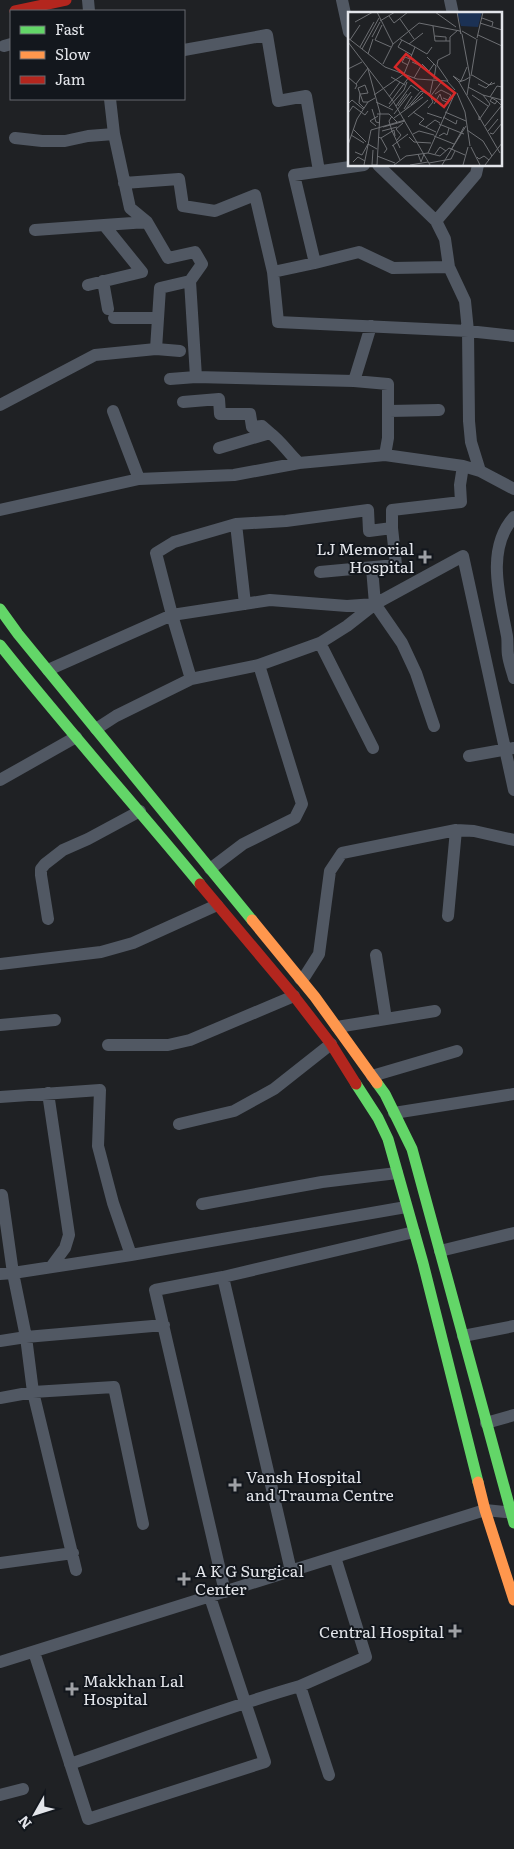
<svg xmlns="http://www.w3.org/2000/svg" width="514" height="1849" font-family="Literata,serif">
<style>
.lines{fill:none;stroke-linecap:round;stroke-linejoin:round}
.street{stroke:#515863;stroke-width:12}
.fast{stroke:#63d668;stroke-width:11}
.slow{stroke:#ff974d;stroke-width:11}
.jam{stroke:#b3261e;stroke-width:11}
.poi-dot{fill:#9ea0a5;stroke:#13171d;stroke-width:2}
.labels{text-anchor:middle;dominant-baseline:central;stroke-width:4;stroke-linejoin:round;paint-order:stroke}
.poi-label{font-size:16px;fill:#e3e5ea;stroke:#13171d;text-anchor:start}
.inset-road{fill:none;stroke:#6d6f73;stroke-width:1}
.view{fill:#d62828;fill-opacity:0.15;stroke:#d62828;stroke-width:2.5}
.inset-edge{fill:none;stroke:#e3e5ea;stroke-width:2.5}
</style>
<rect width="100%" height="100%" fill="#1f2124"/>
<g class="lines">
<path class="street" d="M88,0L89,11
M342,0L349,32
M450,0L453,14
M4,46L11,44
M184,50L267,35L278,101L306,96L319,171
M110,99L114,134L130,208L147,222L168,258L195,252L202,264L190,281L196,377L354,381L388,384V438L385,455
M15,138L42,141H65L88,136L114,134
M364,165L294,175L315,263L273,272L278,322L468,331L514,336
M378,165L436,221L445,239L449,267
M124,183L179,179L183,206L215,211L255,195L273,272
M436,221L476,174L478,165
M35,230L104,225
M315,263L359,252L393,268L449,267L465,301L468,331L469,421L471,442L480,471
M103,281L108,309
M88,285L142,272L104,225L147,222
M114,318H158
M180,351L156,349L160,288L190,281
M170,379L196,377
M354,381L371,326
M183,402L219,399L220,414H250L252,427L262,426L270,433
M0,405L95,355L156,349
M113,411L139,479
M389,411L439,410
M219,448L270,433C282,442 288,453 299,463
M0,510L139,479L234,475L299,463L385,455L463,466L480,471L514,489
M514,517C485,549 500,598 507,636C508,642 507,649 508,655C509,663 512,670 514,678
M236,524L245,604
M320,572L396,565L392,528
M375,604L402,643L416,673L434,726
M320,643L373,748
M48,670L172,615L156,553L174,542L236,524L286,521L368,510L369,531L392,528V510L461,502L460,485L463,466
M191,679L172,615L270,600L347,606L375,604L372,568
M96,729L116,716L191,679L259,665L320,643L347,626L375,604L463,556L514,790
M469,756L514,748
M0,780L76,737
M210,869L243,844L295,818L302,804L259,665
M448,916L456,830
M48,919L41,875V869L45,864L63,850L88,839L140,811
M376,955L386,1019
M0,964L101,952L133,943L217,905
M300,979L305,976L319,954L330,871L342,853L456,830L474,831L514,840
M0,1025L55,1020
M337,1027L435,1011
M108,1045H168L190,1040L294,996
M372,1076L457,1051
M48,1093L69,1235L65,1248L51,1267
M0,1097L100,1090L98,1146L113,1203L131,1255
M394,1113L514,1094
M179,1124L234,1111L274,1089L331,1044
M202,1204L322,1182L397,1173
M440,1251L514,1233
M0,1274L13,1273L2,1195
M223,1277L291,1571
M463,1336L514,1326
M0,1341L26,1337L164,1325
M0,1398L33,1392L114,1387L143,1524
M486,1423L514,1415
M0,1563L73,1553
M76,1570L33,1392L26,1337L13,1273L131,1255L406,1207
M225,1592L155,1290L223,1277L414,1232
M34,1652L88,1819L265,1762L210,1597
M0,1662L485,1510L514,1513
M70,1764C147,1738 222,1708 300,1686
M329,1775L300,1686L366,1657L335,1557
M0,1795L23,1789"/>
<path class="fast" d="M0,609L18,634L252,920
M0,645C65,727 134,804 200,884
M377,1083L385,1094L412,1149L514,1523
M356,1084L378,1118L388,1139L423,1263L478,1482"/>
<path class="slow" d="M252,920L315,997L377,1083
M478,1482L485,1510L514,1600"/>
<path class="jam" d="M15,11L66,0
M200,884L294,996L331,1044L356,1084"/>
</g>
<g class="poi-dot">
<path d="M422.5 549.5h5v5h5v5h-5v5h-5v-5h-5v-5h5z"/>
<path d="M232.5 1477.5h5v5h5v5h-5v5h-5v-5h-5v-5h5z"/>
<path d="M181.5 1571.5h5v5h5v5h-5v5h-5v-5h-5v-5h5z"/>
<path d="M452.5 1623.5h5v5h5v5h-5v5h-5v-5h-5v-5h5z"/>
<path d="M69.5 1681.5h5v5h5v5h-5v5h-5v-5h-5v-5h5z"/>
</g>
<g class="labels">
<g class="poi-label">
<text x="414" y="548" text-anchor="end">LJ Memorial<tspan x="414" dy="18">Hospital</tspan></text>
<text x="246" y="1476">Vansh Hospital<tspan x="246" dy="18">and Trauma Centre</tspan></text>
<text x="195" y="1570">A K G Surgical<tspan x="195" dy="18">Center</tspan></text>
<text x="444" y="1631" text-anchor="end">Central Hospital</text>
<text x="83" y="1680">Makkhan Lal<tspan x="83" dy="18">Hospital</tspan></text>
</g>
</g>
<g transform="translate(348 12)">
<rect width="154" height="154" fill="#1f2124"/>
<path d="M109,0H134L130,15L113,14Z" fill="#1b3154"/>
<path class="inset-road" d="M29,0L45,32M87,0L108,15M109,0L113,22L112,19M41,4L46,11L60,0M134,6L145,10L144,14M52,7L66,27M32,9L47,0M7,10L25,0M132,11L154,18M34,13L27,28L43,35M85,14L87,29H102M114,19L128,27M114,22L122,65M130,23L154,34M87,24L98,25V29M24,25L32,10M0,26L37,55L69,67L99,69L107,78M129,26L135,0M2,28L12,13M54,28L50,35L64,43M0,30L45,89L82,153M61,32L75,21M12,35L26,10M67,35L79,42L84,35M14,37L31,6M20,42L25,27M79,45L88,54L86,67M64,50L73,54L66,66M35,52L45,32L71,11L112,19M74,52L81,59L86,52M60,53L54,50L57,45L62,47M0,57L14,50M20,57L32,101L29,153M124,63L141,73L147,71M123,64L129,27M0,65L9,73L7,77M43,65L57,73M100,69L89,53L90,48L102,42V25L110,18M113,69L105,64L111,70L117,68L122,65M113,69L119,55M111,70L152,141M8,72L20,56M130,72L138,76L144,70M120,75L135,83L154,88M75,78L82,82L85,68M12,81L11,91L16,96M109,81L117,100L122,134M13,82L20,81L17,73L10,76L15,90H20M87,82L93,78L103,83L100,88L95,86M26,83L56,62L67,35L52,27M119,83L122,65M124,83L140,94M41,85L52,70M82,85L94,69M142,85L149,74L154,75M149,89L147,92L142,89L144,86L149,89L153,93M28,90L45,98M0,92L4,88L15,97M41,92L61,65M86,92L92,82L94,88L101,91M63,93L75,81M48,94L63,73L71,79M50,94L59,82M41,95L56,78L59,70M24,97L28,110L32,111M56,97L64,84M57,98L73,79L82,83L85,90L80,96M1,100L5,94L17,103L20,99M65,100L76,107L71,112L88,120M97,100L118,109M79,101L94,106M29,102H41L49,110M46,102L63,80M44,104L41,109L44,119L52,136M131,104V108L142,92L135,83M60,105L80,88M95,105L108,112L109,108M46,106L75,85M91,112L116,122M28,114L22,109L30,104M137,114L154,93M35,115L57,109M78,115L87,108L92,111M116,115L103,138L118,114M5,117L18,130M119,118L135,129L144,144M34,119L49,115M140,119L150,107M142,121L145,122L154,111M65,122L71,119L86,123M3,123L16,131M86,124L106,132M91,124L96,121L99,123L101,116M30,125L33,126L46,118L47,124M61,125L66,130L83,131M33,126L39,137L36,141M49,128L53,123L48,117L55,111M0,133L9,107L20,90L27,86M45,133L52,148M44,134L60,122M123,135L132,153M25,138L24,153H29M7,140L14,143L20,132L29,137M80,141L107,81M70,142L73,150L76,142M87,142L92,135L98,139M29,144L47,151M129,145L131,147L136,144L141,148M5,150L10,145L17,149M81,151L103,147L107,139M16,153L23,118L57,108M46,153L58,144L80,141L92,144L101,136L117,143M62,153L80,150M94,153L103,138M115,153L120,135M137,153L154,131"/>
<path class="view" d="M58,42L107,81L96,95L47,55Z"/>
<rect width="154" height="154" class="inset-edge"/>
</g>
<rect x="10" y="10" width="175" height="90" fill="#13171d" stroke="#66696f"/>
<rect x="20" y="26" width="25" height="8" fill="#63d668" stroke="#66696f"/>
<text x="55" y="35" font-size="15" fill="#e3e5ea">Fast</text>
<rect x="20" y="51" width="25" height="8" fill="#ff974d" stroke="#66696f"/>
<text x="55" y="60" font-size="15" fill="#e3e5ea">Slow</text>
<rect x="20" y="76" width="25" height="8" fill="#b3261e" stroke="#66696f"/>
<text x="55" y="85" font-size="15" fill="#e3e5ea">Jam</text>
<g transform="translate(35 1814) rotate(231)" stroke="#13171d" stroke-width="4" paint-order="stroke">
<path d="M0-4L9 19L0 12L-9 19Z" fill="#e3e5ea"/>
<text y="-8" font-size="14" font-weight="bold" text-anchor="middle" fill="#e3e5ea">N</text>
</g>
</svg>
